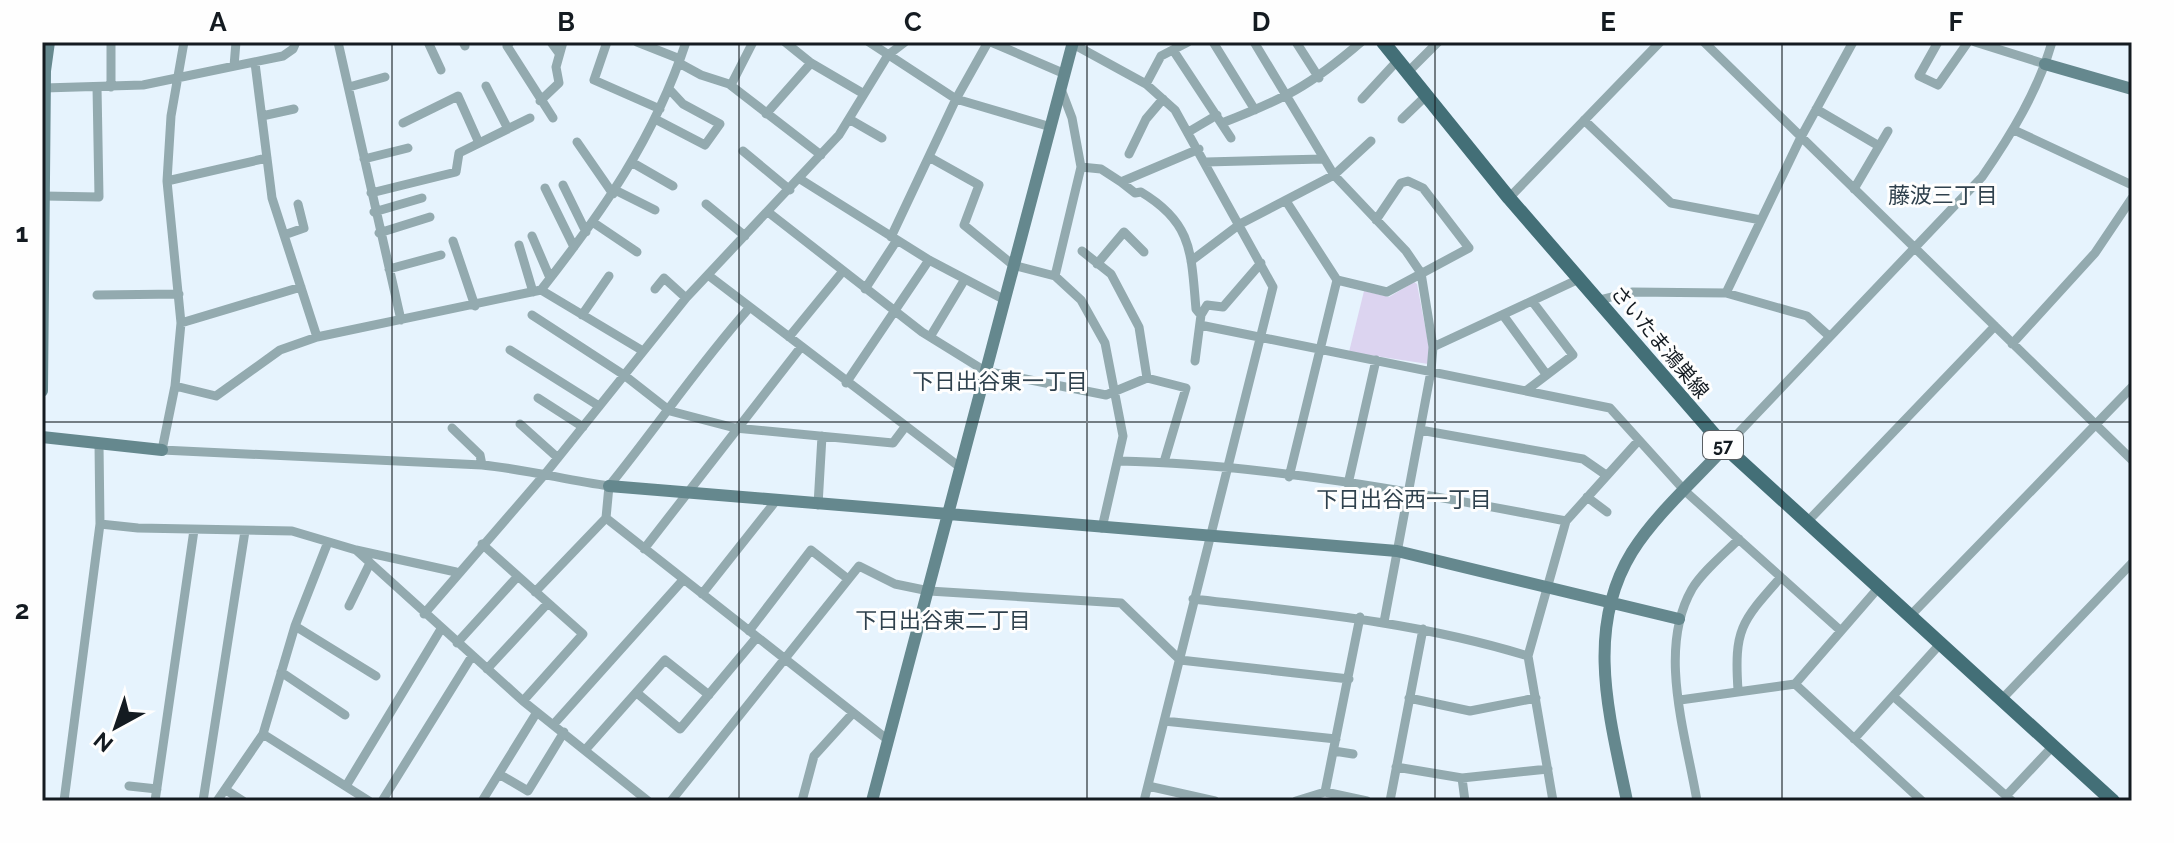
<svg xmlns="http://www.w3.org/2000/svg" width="2174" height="843" font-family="Raleway,'Noto Sans JP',sans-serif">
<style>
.green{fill:#dcd4f0}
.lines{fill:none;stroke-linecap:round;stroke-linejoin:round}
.street{stroke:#93aaaf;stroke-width:9}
.secondary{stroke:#65888e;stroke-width:12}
.primary{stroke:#436f77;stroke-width:14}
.grid{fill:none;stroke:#141b21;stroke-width:2;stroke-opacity:0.55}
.labels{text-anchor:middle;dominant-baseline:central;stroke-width:6;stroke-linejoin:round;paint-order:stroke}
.shield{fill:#fefefe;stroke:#5a5f63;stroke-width:2}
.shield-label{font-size:18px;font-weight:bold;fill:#141b21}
.street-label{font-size:20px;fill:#141b21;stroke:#fefefe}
.neighbourhood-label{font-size:22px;fill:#2f414d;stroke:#fefefe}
.neatline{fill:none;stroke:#141b21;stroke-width:3}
.grid-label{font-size:26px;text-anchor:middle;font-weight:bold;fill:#141b21}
</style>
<rect width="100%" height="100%" fill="#e6f3fd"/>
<path class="green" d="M1414,282L1417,284L1430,352L1428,364L1349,352L1364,291L1389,297Z"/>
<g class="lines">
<path class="street" d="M184,42L171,116L167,181L181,323L175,386L162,450L482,465C525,469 566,480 609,486L606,518L888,740
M338,42L401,320
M428,42L441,70
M463,42L465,46
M510,42L507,46L553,118
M551,42L559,53
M607,42L594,80L660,109
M637,42L680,59
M785,42L811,63L864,94
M869,42L956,99L1051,127
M991,42L1065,74
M1213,42L1255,110
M1254,42L1334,175L1406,251L1421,273L1433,347L1431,371L1384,622
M1296,42L1319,78
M1704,42L2132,460
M1938,42L1919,76L1938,85L1968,42
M1975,42L2045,64
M1073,44L1146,84L1175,110L1273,287L1144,801
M1173,50L1231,138
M255,63L272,198L317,337
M679,63L701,75L729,84L821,155
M234,66L236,42
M1409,71L1438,42
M1146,84L1161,56L1188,42
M731,85L753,42
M486,86L508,129
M111,87V42
M349,87L385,77
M44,88L143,85L283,56L293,49L296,42
M1362,99L1399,59
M540,101L559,83L556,67L563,42
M1816,109L1879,146
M766,114L811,63
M262,116L294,109
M655,119L705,145L720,124L683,104L670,90
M849,119L882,138
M1402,119L1428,94
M1584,120L1671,203L1761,220
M403,123L458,96L479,143
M1222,123C1284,99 1310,86 1361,42
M2014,130L2132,185
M1190,131L1217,115
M577,142L613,194
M743,151L790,190
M1129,154L1146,119L1163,99
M929,157L979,185L964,225L1013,265L1055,276L1081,300L1105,343L1123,436L1102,528
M364,159L408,148
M1206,162L1324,159
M633,163L673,186
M1081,167L1101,169L1121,182L1199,149
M800,179L929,260L1005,300
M167,181L267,158
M1121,182L1135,193L1141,192C1193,223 1191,253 1196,309L1201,315
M563,185L586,232
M545,188L574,247
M1854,189L1888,131
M615,190L655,210
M371,193L456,172L459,153L530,118
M44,196L99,197L97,87
M1509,198L1660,42
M1286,201L1337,280L1289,477
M706,204L745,236
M374,212L422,198
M768,212L922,332L985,371L1106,395L1147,378L1186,388L1164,462
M594,223L637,252
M379,233L430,217
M284,235L304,228L298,204
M532,236L550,278
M891,237L956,99L988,42
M453,241L475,306
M519,245L533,292
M1082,251L1111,274L1139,327L1147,378
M1191,261L1240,224L1334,175L1371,141
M1097,264L1124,232L1144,252
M389,269L441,255
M708,275L961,468
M1055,276L1081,167L1072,118L1061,89
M1337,280L1387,292L1469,248L1423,188L1408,181L1401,183L1376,220
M655,289L664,278L686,298
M865,289L897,240
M541,290L643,351
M1726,293L1801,137L1853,42
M97,295L179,294
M1599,300L1632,292L1726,293L1807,316L1829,336
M532,315L624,375L670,411L735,428L893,443L905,427
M582,315L609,276
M1503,315L1546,374
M181,323L301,287
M1200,325L1610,408L1685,491L1841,631
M789,337L843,271
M930,337L965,279
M2012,344L2095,253L2132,198
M1433,347L1579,279
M510,350L599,406
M1195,361L1201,315L1207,305L1223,307L1261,263
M846,383L929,260
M175,386L216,396L280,350L317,337L541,290C603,211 654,139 686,42
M1527,390L1573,355L1532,301
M538,398L583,427
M520,424L558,458
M452,428L480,455L482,465
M1420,430L1583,459L1606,475
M1725,447L1982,177C2011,135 2038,91 2052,42
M1118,461C1266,464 1421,493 1566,521
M1348,484L1376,360
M609,486C657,427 699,364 750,307
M1587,497L1607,512
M818,505L822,436
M1808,521L1995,326
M100,524L138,528L292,531L356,550L456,572
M482,544L583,634L523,701
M644,549L801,347
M356,550L523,701L648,801
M535,592L606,518
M702,594L775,502
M1193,599C1307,612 1418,622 1528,656L1553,801
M349,606L370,563
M424,614L545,474L686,298L839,135L888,55L905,42
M1911,615L2132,387
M295,626L376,676
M749,631L811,550L848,579
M457,643L518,576
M1528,656L1566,521L1639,440
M487,669L548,603
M281,672L345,715
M1795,684L1922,801
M1738,690C1734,629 1741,622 1781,577
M637,693L680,729L757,637
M1893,696L2012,801
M1409,698L1470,711L1536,698
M2002,699L2132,563
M1680,700L1795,684L1880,586
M1164,721L1336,739
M553,725L683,580
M263,734L369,801
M1854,739L1941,643
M586,749L665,660L709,695
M1334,751L1353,754
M1396,767L1462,778L1548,769
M499,774L528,791L564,732
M1462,778L1465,801
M129,786L157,789
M346,786L441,629
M1148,786L1215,801
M226,790L243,801
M1325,792L1360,617
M2006,796L2053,746
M64,801L100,524L99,444
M155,801L194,530
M203,801L245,531
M217,801L263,734L295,626L328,542
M382,801L472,656
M482,801L537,712
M671,801L859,566L895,584L929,591L1121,603L1180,660L1349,679
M802,801L814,756L853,713
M1296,801L1325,792L1367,801
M1390,801L1423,629
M1697,801C1686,735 1657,650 1692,589C1703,571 1724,554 1739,539"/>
<path class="secondary" d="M2045,64L2132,89
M42,391L45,71L49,42
M42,437L162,450
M609,486L1397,551L1679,619
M872,801L1073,42
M1627,801C1610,718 1584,630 1632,552C1656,514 1695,480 1725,447"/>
<path class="primary" d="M1383,42L1509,198L1725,447L2113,801"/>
</g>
<path class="grid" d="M392,42V801M739,42V801M1087,42V801M1435,42V801M1782,42V801M42,422H2132"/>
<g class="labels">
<rect class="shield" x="1703" y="431" width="40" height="28" rx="6"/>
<g class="shield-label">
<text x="1723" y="445">57</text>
</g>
<g class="street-label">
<text transform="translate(1660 342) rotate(50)">さいたま鴻巣線</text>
</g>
<g class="neighbourhood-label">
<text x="1943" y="195">藤波三丁目</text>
<text x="1000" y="381">下日出谷東一丁目</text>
<text x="1404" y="499">下日出谷西一丁目</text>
<text x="943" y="620">下日出谷東二丁目</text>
</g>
</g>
<rect width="2174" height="843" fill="none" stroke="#fefefe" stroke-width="88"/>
<g transform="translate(116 727) rotate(220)" stroke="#fefefe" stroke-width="6" paint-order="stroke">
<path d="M0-6L14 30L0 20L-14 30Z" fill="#141b21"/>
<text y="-12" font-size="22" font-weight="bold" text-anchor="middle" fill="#141b21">N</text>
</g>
<rect x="44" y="44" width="2086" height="755" class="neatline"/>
<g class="grid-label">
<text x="218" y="31">A</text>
<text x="566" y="31">B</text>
<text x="913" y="31">C</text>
<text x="1261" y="31">D</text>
<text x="1608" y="31">E</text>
<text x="1956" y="31">F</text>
<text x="22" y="242">1</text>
<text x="22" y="619">2</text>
</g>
</svg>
